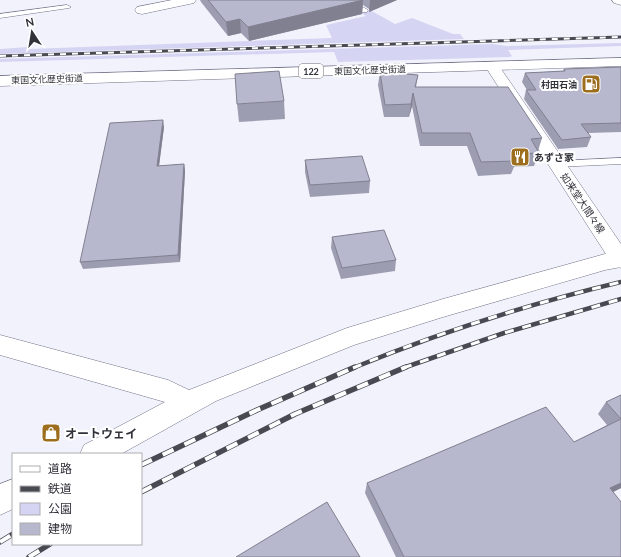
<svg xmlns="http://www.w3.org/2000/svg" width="621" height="557" font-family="Lato,'Noto Sans JP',sans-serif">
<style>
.green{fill:#d5d4f3}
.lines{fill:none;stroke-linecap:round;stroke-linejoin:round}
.lane-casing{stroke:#717186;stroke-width:1}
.street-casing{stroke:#717186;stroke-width:1}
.secondary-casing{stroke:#717186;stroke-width:1}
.highway-casing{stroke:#717186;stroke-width:1}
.lane{fill:#fff;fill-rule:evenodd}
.street{fill:#fff;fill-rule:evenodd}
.secondary{fill:#fff;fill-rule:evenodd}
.highway{fill:#fff;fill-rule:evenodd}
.rail-far2-casing{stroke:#494952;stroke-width:3}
.rail-far1-casing{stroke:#494952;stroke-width:4.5}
.rail-casing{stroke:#494952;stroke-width:5.5}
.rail-far2{stroke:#fff;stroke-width:2;stroke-dasharray:6;stroke-linecap:butt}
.rail-far1{stroke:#fff;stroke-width:3;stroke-dasharray:9;stroke-linecap:butt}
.rail{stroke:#fff;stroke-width:4;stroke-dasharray:12;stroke-linecap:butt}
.wall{fill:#9d9db1}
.shaded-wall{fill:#808090}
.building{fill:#b7b7ce;stroke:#808090}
.labels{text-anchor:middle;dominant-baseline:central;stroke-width:4;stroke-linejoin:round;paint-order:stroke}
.far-street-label{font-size:9px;fill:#31313a;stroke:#fff}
.shield{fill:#fff;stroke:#6f6f75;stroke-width:1}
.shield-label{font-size:9px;font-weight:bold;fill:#31313a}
.far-poi-label{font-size:9px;font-weight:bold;fill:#31313a;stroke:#fff;text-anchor:end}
.poi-label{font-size:10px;font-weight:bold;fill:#31313a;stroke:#fff;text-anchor:start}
.street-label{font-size:10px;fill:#31313a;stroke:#fff}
.near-poi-label{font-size:12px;font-weight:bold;fill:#31313a;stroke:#fff;text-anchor:start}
</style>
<rect width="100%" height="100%" fill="#f2f2fc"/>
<path class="green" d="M370,10L395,24L412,18L453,34H460L464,39L0,54V49L28,47L29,49L332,38L326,25L366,16L361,13Z
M621,43V46L508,50L512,56L510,57L338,62L334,52L0,62V59L493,44L506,46Z"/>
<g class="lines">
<g class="lane-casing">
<path id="lane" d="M342,0H350L368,10L367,12H361Z
M67,5L71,7L69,8L0,18V14Z
M621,158V164L556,167L551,164L556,161Z"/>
</g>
<g class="street-casing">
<path id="street" d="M172,0H196L194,3L142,14L137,13L135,10L137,7Z
M612,0H621V5L614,3Z
M621,251V267L605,270L443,317L354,345L216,401L121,454H80L84,445L165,402L0,355V335L168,380L189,390L347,328L443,299L605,254Z
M13,479V509L0,515V484Z"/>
</g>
<g class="secondary-casing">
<path id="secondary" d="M492,62L497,63L621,244V268L613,265L485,66L487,63Z"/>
</g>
<g class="highway-casing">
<path id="highway" d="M621,58V66L0,86V76Z"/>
</g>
<use href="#lane" class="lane"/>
<use href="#street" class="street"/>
<use href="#secondary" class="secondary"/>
<use href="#highway" class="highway"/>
<g class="rail-far2-casing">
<path id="rail-far2" d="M0,56L621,37"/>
</g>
<g class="rail-far1-casing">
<path id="rail-far1" d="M353,368C440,332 529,304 621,282
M403,368L504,333L621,299"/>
</g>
<g class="rail-casing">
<path id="rail" d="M141,465L257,410L355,367
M141,492L295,414L406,367
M0,542L13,534
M29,557L50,544"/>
</g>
<use href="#rail-far2" class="rail-far2"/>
<use href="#rail-far1" class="rail-far1"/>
<use href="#rail" class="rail"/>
</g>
<path class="wall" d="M200,0H397L369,12V9L363,5L362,14L249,41L241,33L228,36L201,2Z
M621,67V132L588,133L591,137L587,147L558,149L524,99L526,90H527L522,82L525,73L563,71L564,69Z
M380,72L418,75L416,87L542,138L538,151L539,153L534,166L514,167L511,174L478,176L467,146H420L412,106L409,117H384L378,85Z
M284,101L285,119L239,122L237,104Z
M164,127L159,166L184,164L185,171L180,262L83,269L80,262Z
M305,160L370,181L369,193L310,197L305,172Z
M332,237L396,260L395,271L341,279L331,248Z
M621,395V488L613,492L621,557H396L365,493L367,483L574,442L607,425L598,414L606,402Z"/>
<path class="shaded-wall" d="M363,0L362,14L249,41L248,27Z
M370,0H397L369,12Z
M240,19L241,33L228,36L226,22Z
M413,93L412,106L409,117L411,104Z
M163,120L164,127L158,173L157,166Z
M184,164L185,171L180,262L178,255Z
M621,483V488L601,498L610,488Z"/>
<path class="building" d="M208,0H363L248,27L240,19L226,22Z
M621,67V123L581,124L591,137L562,140L526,90H536L525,73L565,71L564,69Z
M279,71L284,101L237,104L235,74Z
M380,72L418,75L415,87H508L542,138L531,139L539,153L512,154L515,161L481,162L470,133H422L413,93L411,104L385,105Z
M163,120L157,166L184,164L178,255L80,262L110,123Z
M362,156L370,181L310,185L305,160Z
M384,230L396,260L342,268L332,237Z
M621,395V483L610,488L621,502V557H404L367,483L546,407L574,442L621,419L606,402Z
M327,502L360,557H236Z"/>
<defs>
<g id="fuel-square" transform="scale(1)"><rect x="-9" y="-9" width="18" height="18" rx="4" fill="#9c6e1e" stroke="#fff"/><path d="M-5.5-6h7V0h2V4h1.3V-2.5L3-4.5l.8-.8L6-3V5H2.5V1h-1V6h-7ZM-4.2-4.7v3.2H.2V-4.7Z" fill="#fff"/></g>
<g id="restaurant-square" transform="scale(1)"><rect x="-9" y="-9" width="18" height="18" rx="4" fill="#9c6e1e" stroke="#fff"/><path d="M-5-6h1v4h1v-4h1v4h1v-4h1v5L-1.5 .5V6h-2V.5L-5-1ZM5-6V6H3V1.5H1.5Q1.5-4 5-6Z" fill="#fff"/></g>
<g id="shop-square" transform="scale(1)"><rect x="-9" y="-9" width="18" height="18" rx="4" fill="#9c6e1e" stroke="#fff"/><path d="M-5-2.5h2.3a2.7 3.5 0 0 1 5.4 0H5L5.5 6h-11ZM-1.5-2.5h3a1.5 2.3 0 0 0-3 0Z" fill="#fff"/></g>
</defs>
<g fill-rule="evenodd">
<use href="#fuel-square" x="591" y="84"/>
<use href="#restaurant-square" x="520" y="157"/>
<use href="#shop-square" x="51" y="433"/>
</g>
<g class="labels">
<g class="far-street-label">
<text transform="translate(370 70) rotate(-2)">東国文化歴史街道</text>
<text transform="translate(47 79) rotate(-2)">東国文化歴史街道</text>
</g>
<rect class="shield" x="299" y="64" width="24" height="14" rx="3"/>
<g class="shield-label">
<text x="311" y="71">122</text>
</g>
<g class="far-poi-label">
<text x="577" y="84">村田石油</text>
</g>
<g class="poi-label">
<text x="534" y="157">あずさ家</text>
</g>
<g class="street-label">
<text transform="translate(583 203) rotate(56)">如来堂大間々線</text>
</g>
<g class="near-poi-label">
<text x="65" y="433">オートウェイ</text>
</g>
</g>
<rect x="12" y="453" width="130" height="92" fill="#ffffff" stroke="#adadb0"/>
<rect x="20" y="466" width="20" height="6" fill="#ffffff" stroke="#adadb0"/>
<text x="48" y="473" font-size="12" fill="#31313a">道路</text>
<rect x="20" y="486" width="20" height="6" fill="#494952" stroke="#adadb0"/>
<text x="48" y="493" font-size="12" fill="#31313a">鉄道</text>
<rect x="20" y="503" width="20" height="12" fill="#d5d4f3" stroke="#adadb0"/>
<text x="48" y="513" font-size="12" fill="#31313a">公園</text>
<rect x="20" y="523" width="20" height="12" fill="#b7b7ce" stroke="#adadb0"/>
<text x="48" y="533" font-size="12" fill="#31313a">建物</text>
<g transform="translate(32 32) rotate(348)" stroke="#ffffff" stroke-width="3" paint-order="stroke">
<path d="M0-3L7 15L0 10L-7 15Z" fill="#31313a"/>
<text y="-6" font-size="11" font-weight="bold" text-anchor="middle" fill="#31313a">N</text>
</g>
</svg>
